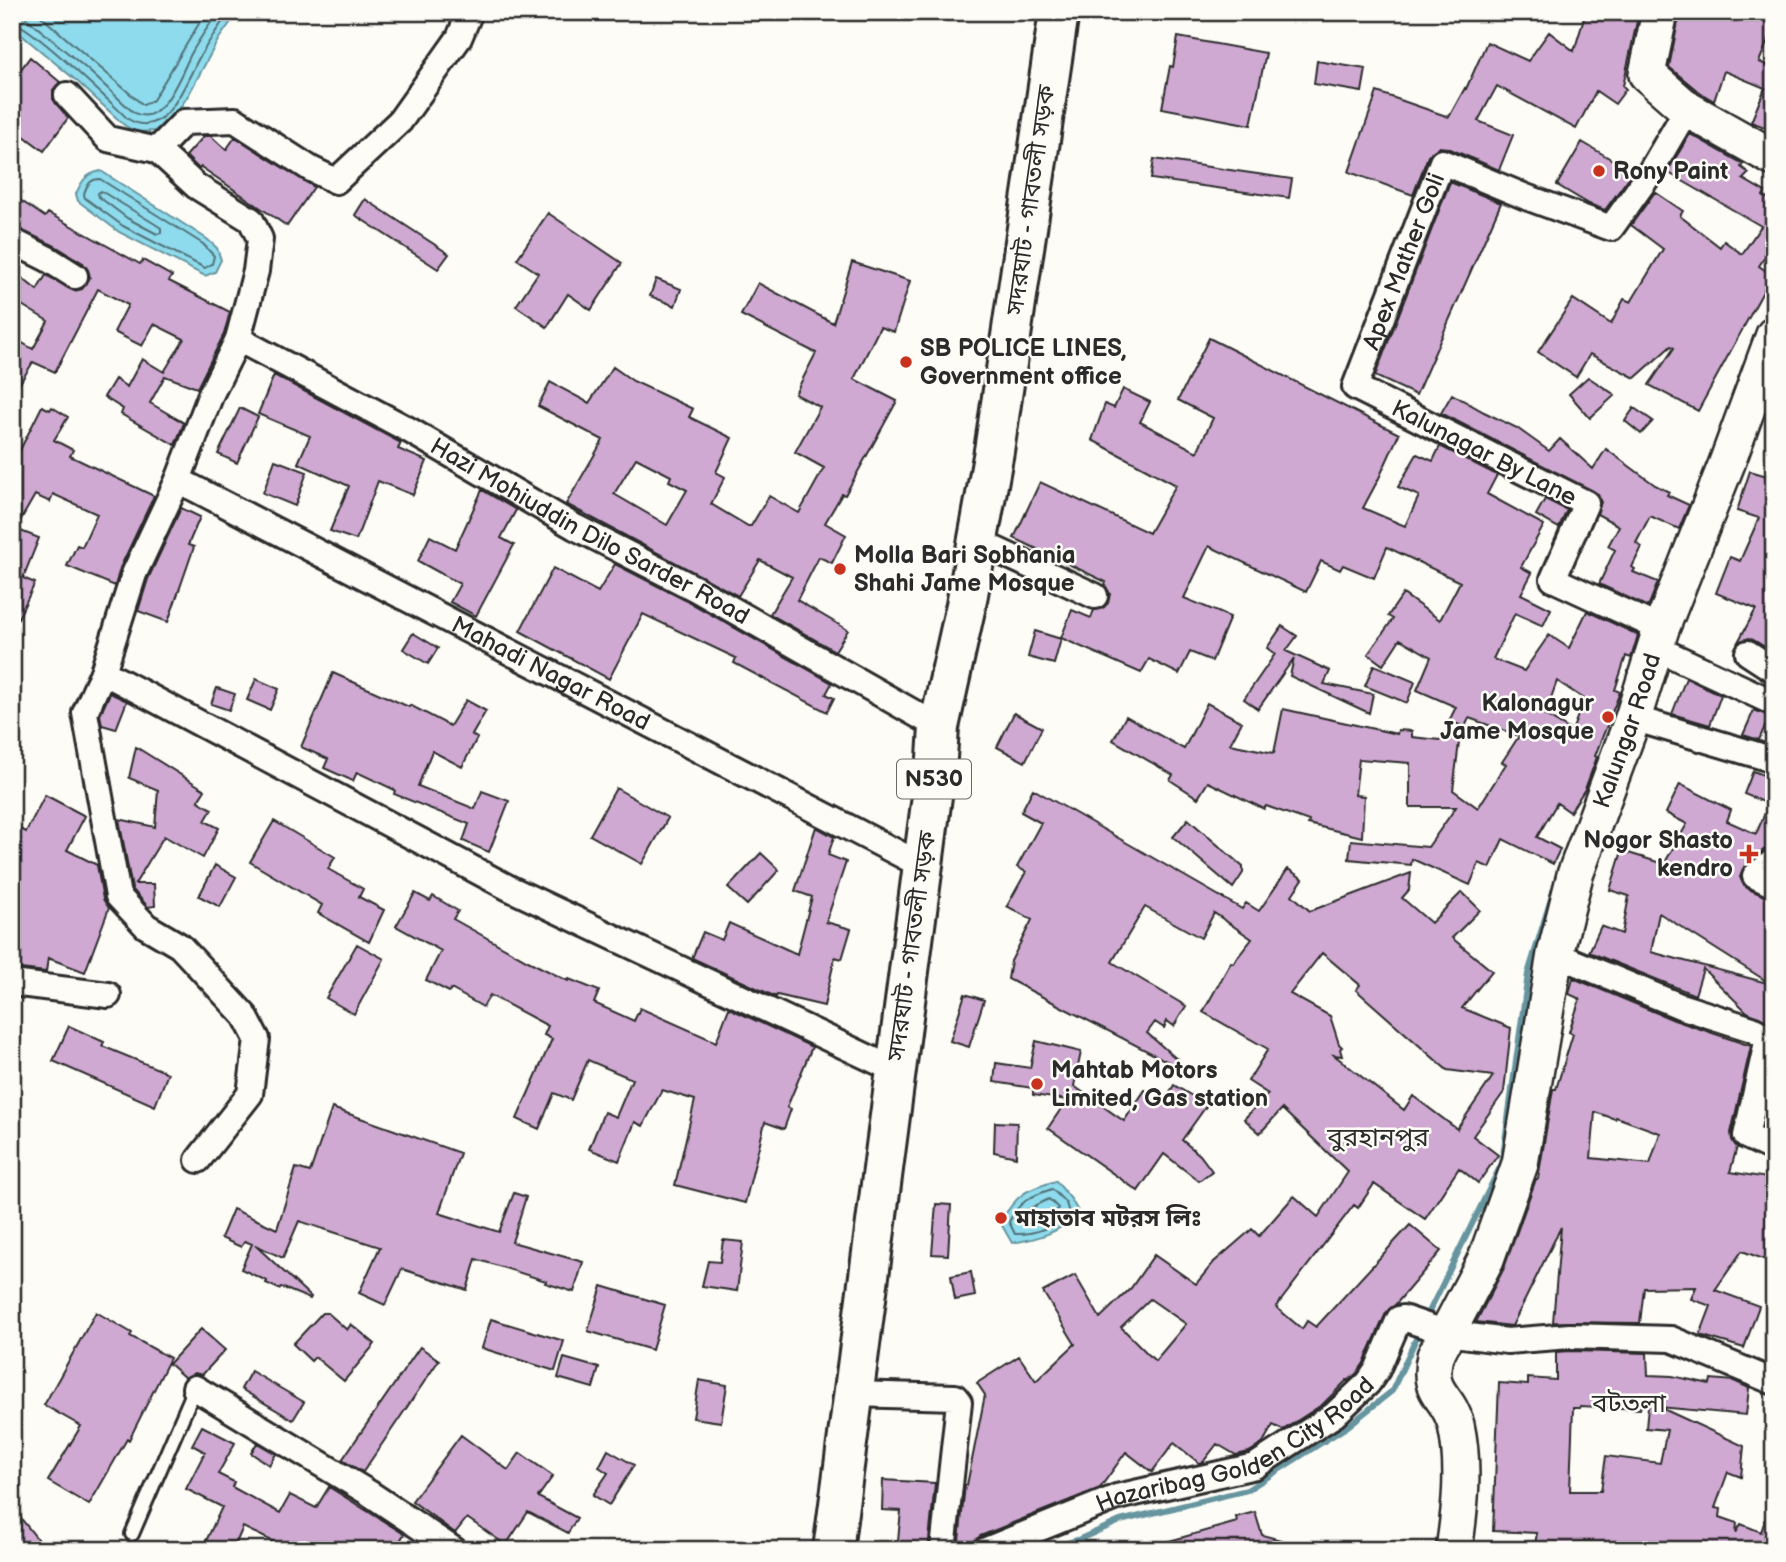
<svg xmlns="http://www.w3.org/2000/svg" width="1786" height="1562" font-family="'Balsamiq Sans','Noto Sans Bengali',sans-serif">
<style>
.water{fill:#8ddbec;stroke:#66959f;stroke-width:2}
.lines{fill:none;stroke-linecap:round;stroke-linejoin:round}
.shore{stroke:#527178;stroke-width:2}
.stream{stroke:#66959f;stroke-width:6}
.building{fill:#cfa9d2;stroke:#2b2b2b;stroke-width:2;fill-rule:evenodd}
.lane-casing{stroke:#2b2b2b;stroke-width:18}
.street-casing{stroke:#2b2b2b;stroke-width:30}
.secondary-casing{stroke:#2b2b2b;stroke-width:40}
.highway-casing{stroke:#2b2b2b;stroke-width:44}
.lane{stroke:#fdfcf7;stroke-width:12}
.street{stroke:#fdfcf7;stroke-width:24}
.secondary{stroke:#fdfcf7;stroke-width:35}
.highway{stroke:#fdfcf7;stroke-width:38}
.poi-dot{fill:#c8321e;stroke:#fdfcf7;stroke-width:2.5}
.labels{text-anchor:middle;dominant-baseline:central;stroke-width:5;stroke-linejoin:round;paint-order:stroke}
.shield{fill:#fdfcf7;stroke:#6a6a68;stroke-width:2}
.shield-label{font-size:23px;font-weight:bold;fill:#2b2b2b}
.poi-label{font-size:24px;font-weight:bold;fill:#2b2b2b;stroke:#fdfcf7;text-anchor:start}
.street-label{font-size:24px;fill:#2b2b2b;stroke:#fdfcf7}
.neighbourhood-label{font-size:26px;fill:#2b2b2b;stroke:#fdfcf7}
</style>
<rect width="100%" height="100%" fill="#fdfcf7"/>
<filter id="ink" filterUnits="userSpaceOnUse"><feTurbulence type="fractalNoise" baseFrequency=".0143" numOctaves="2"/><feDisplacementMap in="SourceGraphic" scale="14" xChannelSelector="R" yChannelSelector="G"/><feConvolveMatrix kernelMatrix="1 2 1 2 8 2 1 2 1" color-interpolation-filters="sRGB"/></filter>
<g filter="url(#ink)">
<path class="water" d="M12,12H238L218,40L189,94L172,120L154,131L136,132L124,125L78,82L12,27Z
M101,171L207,239L217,248L221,260L215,272L205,276L119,232L78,201L76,194C82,180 86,174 101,171Z
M1056,1181L1071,1199L1079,1213C1058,1233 1041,1238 1012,1243L1000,1222C1018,1193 1025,1190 1056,1181Z"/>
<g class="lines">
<path class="shore" d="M36,12L143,105L153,100L206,12
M12,13L25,17L88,70L133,112C162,130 181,73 191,54C199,39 209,26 218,12
M12,22C30,24 110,102 128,119C166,142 185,83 199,58C208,42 219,27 229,12
M100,179L203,244L214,256L212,264L205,268L123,226L85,198L84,194C87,185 90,179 100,179Z
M101,191L155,224L161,228V233L157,234L127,218L99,197L98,193Z
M1052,1189L1066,1203L1069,1213C1056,1226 1034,1235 1015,1234L1009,1222C1019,1201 1031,1196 1052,1189Z
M1049,1199L1058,1208L1055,1214L1028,1224H1020L1019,1220L1025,1211Z"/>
<path class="stream" d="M1425,1320L1502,1163L1528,974L1558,876
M1044,1550L1080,1539L1120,1521L1247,1490L1348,1426L1392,1391L1420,1330"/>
</g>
<path class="building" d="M1586,12H1639L1623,86L1626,89L1615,104L1596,91L1576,129L1497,86L1478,121L1513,135L1499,170L1448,148L1439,147L1428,156L1413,195L1349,172L1377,92L1449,117L1465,88L1466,89L1487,42L1528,61L1549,32L1574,51Z
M1680,12H1774V26L1759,62L1774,68V118L1770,129L1751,122L1765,88L1724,71L1714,101L1699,92L1669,67Z
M1178,37L1266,53L1251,125L1162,108L1170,66L1173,67Z
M30,57L60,82L53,90V99L68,118L44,151L12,127V62L21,69Z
M1317,61L1366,69L1362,92L1314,84Z
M1690,134L1743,164L1741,167L1749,173L1743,179L1765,192L1763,196L1774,201V243L1759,266L1772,275L1698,411L1649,385L1674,348L1671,346L1635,378L1590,354L1576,377L1538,352L1573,299L1611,324L1624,299L1631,302L1663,249L1631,225L1655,192L1683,211L1680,216L1720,247L1724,241L1742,254L1761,226L1667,172Z
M204,136H211L226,150L235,137L314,187L287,226L201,167L199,169L186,156Z
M1582,142L1633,172L1605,210L1589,204L1557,185Z
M1154,159L1292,179L1289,198L1151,179Z
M1450,182L1501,203L1416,395L1375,376Z
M365,199L449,254L438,269L355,215Z
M20,200L45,217L48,213L140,264L143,260L172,276L169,281L230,312L224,334L197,388L165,376L150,403L184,423L175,445L121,414L123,409L104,397L115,379L127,387L142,359L164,372L184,339L154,324L142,346L114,332L128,305L98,289L55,372L33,362L12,396V353L19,341L33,349L48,321L12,299V270L37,290L46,275L74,291L82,289L90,277L88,270L83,263L55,246L12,226V212Z
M548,213L622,263L591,310L568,294L547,327L516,306L538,273L517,259Z
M852,262L910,281L894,332L880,327L854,379L897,401L845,495L842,494L825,523L846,535L832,563L819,557L797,600L848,630L835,651L770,614L792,577L760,560L738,596L566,504L603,440L538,406L550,382L589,403L613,367L633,381L693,409L689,417L732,438L716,472L725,477L711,504L748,526H751L769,496L799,513L824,468L795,452L820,407L795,394L816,353L741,315L758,283L833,323ZM636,458L671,476L669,481L687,490L667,525L614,494Z
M656,279L681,289L675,306L650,296Z
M1209,338L1399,434L1379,478L1363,508L1405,526L1419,496L1398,487L1417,454L1433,461L1440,446L1497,475L1487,494L1544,525L1521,567L1532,573L1521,594L1551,609L1543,626L1515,613L1493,659L1524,671L1549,635L1569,648L1587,611L1638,635L1631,658L1626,656L1615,690L1620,692L1595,756L1597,757L1585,789L1570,812L1557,803L1537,837L1560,849L1553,864L1503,839L1490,868L1479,863L1470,885L1412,859L1411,865L1349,859L1351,840L1428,847L1456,807H1410V763L1359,759L1355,795L1364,796L1362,837L1308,824L1309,821L1266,806L1264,809L1208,782L1198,798L1170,780L1173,775L1113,740L1126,716L1184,749L1207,703L1242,722L1230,744L1274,753L1283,709L1397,734L1398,730L1412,731V737L1440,740L1444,734L1460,735L1453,790L1478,808L1506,764L1502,762L1519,736L1469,718L1465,727L1449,721L1456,707L1417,690L1431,657L1400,639L1383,665L1368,654L1393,619L1388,616L1403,594L1440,620L1460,582L1387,547L1374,578L1343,565L1340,570L1321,561L1306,592L1209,546L1184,598L1230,617L1212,661L1190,652L1179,674L1149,659L1141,673L1061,638L1072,610L1091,618L1094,610L1103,608L1108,603L1110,594L1105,585L1106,582L1014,538L1040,482L1149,533L1176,485L1092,440L1105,404L1114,408L1123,389L1150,402L1140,422L1197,452L1213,418L1178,400ZM1557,681L1584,699L1572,731L1545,715Z
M274,375L401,443L398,449L427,461L413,495L378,481L356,540L330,531L349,486L298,463L310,436L258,414Z
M1588,377L1615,395L1590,418L1569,394Z
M1452,394L1484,412L1517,428L1549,451L1560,439L1593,469L1606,449L1655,485L1669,492L1667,495L1689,505L1679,529L1650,516L1636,543L1642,547L1632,567L1635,569L1633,572L1658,582L1648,607L1599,584L1615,550L1608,546L1619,526L1597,514L1601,502L1598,494L1441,413Z
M42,406L50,410L52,407L68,417L54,440L73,450L70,456L154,496L120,568L115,586L67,566L77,545L82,547L97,514L53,494L50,502L35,495L12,535V466Z
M240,408L258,417L237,463L218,454Z
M1634,408L1653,421L1641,434L1625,421Z
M275,460L307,472L295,506L263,493Z
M1750,471L1774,478V652L1749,638L1738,642L1756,609L1716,593L1730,557L1740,561L1759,518L1737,511Z
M482,490L516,510L501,538L514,545L476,616L450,602L460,584L418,561L430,536L455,549Z
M1545,499L1567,510L1559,528L1536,515Z
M181,508L200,517L188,545L194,547L168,622L138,611L148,579Z
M18,530L39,538L23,578L35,583L12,631V544Z
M615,564L689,602L832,683L826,694L834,698L827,712L734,663L736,658L643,614L609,679L520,631L553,568L598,592Z
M1282,626L1297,636L1286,651L1330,671L1324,684L1373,694L1369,713L1290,676L1294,658L1258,709L1244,699L1275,654L1267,648Z
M1035,631L1061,639L1054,664L1028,657Z
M413,633L438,648L428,664L403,649Z
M1374,665L1415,682L1407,703L1365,686Z
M333,673L409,707L410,705L450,726L466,700L486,711L472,735L477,738L462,767L432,751L418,786L475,809L482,791L509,801L489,852L463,841L469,824L394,794L395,790L357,772L353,781L324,768L328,759L301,747Z
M1686,678L1721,695L1710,725L1672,714Z
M256,679L279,689L270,710L247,700Z
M217,688L235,694L229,710L211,704Z
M110,693L127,701L116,729L102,725L100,715Z
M1754,710L1774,718V730L1765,726L1759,740L1743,735Z
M1014,713L1042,728L1025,762L997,747Z
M136,747L205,790L198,801L212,809L205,821L219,828L203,858L164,836L135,884H154L155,906L148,907L132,889L119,819L155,827L158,790L129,778Z
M1753,771L1774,779V846L1765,849L1746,864L1740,877L1743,884L1748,889L1774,900V946L1767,959L1774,964V1024L1747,1012L1703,969L1695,995L1589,952L1601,926L1622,934L1629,896L1610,890L1622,851L1664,864L1687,824L1666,813L1680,784L1731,810L1727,821L1756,834L1769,804L1744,794ZM1659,913L1771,984L1651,952Z
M616,788L668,818L642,864L590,835Z
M1033,789L1242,909L1246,903L1259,911L1288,869L1303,879L1292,895L1310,911L1411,873L1409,890L1402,898L1431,923L1462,892L1480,910L1452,938L1492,971L1462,1008L1511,1028L1504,1092L1473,1136L1498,1155L1478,1183L1459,1168L1425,1219L1374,1184L1358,1208L1354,1205L1276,1307L1302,1329L1307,1321L1316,1327L1410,1225L1441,1251L1396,1304L1386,1313L1364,1363L1357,1373L1348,1381L1347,1380L1323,1404L1283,1430L1273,1425L1262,1444L1249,1452L1236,1455L1217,1444L1203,1462L1199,1463L1174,1443L1152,1472L1126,1452L1100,1488L980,1536L974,1541L971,1550H958L965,1485H967L985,1395L977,1383L1019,1356L1036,1381L1075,1344L1043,1292L1075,1275L1100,1318L1131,1288L1154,1255L1196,1284L1214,1262L1252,1229L1259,1236L1294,1196L1318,1217L1348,1172L1282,1109L1260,1133L1244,1119L1268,1094L1248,1081L1268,1049L1203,1012L1231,962L1233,963L1252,939L1214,913L1201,938L1145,907L1112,962L1186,1006L1174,1026L1167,1021L1164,1028L1155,1022L1147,1033L1178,1060L1174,1065L1008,979L1011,961L1032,920L1007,906L1026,872L1017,867L1041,823L1021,812ZM1322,953L1360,985L1356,990L1447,1070L1493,1076L1457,1129L1413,1096L1404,1110L1334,1055L1342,1056L1340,1049L1342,1047L1339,1044L1330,1016L1290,994ZM1150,1299L1186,1324L1155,1361L1121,1327Z
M45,795L85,816L67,850L97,865L103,899L109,908L85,972L48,958L46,972L12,968V825L26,832Z
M1188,819L1243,867V873L1233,888L1173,837Z
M274,821L335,857L328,869L363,889L359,897L384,910L369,942L318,913L322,905L250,862Z
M816,827L834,837L828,855L846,862L826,922L851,929L842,959L835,957L824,1006L777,995L776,997L692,958L703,932L722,940L729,923L797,954L812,897L795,891Z
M761,853L779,870L747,905L728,888Z
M215,865L236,877L220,907L199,896Z
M415,893L430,901L433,896L458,911L453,919L528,961L568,981L569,979L599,991L594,1003L634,1021L640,1008L716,1042L729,1008L812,1047L787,1107L791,1109L784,1129L765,1122L745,1203L675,1185L695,1100L662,1090L643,1126L635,1122L619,1161L589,1149L604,1112L616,1117L632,1079L588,1060L571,1100L554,1093L539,1129L517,1119L552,1039L544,1035L548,1026L490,995L483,1007L451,989L449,992L426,980L441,951L396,926Z
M357,944L384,959L354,1014L326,998Z
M1573,978L1674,1020L1751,1046L1731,1133L1732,1140L1737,1147L1730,1172L1774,1179V1263L1742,1251L1715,1290L1759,1306L1744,1348L1700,1335L1711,1306L1691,1299L1696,1287L1644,1288L1640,1323L1553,1322L1561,1227L1512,1326L1476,1322L1504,1268L1536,1179H1538L1553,1089H1556L1573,1034L1569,1032L1580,999L1569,994ZM1595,1112L1615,1119L1616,1117L1660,1133L1650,1164L1591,1158Z
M965,994L984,1000L969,1047L950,1041Z
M69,1026L104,1042L102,1046L168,1073L155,1106L53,1061Z
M1036,1041L1081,1052L1074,1086L1124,1121L1145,1090L1163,1103L1174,1085L1207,1105L1182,1140L1200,1155L1212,1171L1199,1181L1164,1154L1138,1191L1048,1128L1067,1100L1033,1095V1088L994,1082L996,1063L1030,1068Z
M332,1108L460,1153L439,1213L499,1232L514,1193L526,1197L512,1242L583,1262L574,1292L545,1283L546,1281L476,1259L467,1290L402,1269L385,1305L359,1293L380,1247L299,1221L283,1258L255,1245L311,1297L310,1299L281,1287L279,1289L266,1283L267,1281L241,1269L252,1244L245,1241L241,1247L221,1238L233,1209L277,1229L296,1168L310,1172Z
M995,1122L1017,1123L1016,1157L994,1152Z
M936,1204L951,1205L948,1255L932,1254Z
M723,1240L743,1242L737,1291L702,1286L708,1261L720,1262Z
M971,1272L975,1296L955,1300L951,1276Z
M602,1286L665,1305L652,1350L588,1331Z
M96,1312L132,1333L130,1336L170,1358L129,1440L127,1439L89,1505L48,1481L81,1426L44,1405Z
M322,1313H328L347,1330L351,1324L375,1344L344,1381L315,1357L311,1361L293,1344Z
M491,1319L564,1341L555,1371L482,1348Z
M201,1329L225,1350L202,1375L195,1373L185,1378L169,1364Z
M420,1347L439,1360L363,1472L342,1460Z
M1570,1351L1647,1353L1648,1375L1672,1376L1710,1384L1711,1379L1734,1381L1749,1388L1746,1415L1659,1407L1744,1446L1741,1477L1728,1472L1715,1508L1721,1509L1720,1517L1737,1523L1736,1533L1741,1524L1761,1532L1771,1502H1774V1550H1621L1592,1544L1591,1550H1534L1537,1533L1493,1531L1499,1383L1528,1385V1378L1556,1380V1352ZM1641,1405L1648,1406L1646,1428L1667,1430L1660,1463L1606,1456L1601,1491H1570L1573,1408H1580V1406L1640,1409Z
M564,1358L599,1368L593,1388L558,1378Z
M251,1371L304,1402L293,1420L241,1389Z
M699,1380L727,1385L721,1422L693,1418Z
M202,1426L235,1443L218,1474L234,1482L232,1487L280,1513L290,1495L316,1508L329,1487L404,1534L395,1550H290L243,1527L233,1550H225L206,1541L222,1507L186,1489L205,1452L192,1445Z
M461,1435L508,1470L520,1453L553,1476L538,1497L577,1518L568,1533L528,1512L506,1545L467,1518L455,1533L412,1501Z
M257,1443L276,1454L269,1465L251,1453Z
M608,1450L634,1465L609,1505L593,1495L608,1473L599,1467Z
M883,1480L935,1483L928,1550H897L901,1511L882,1510Z
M12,1507L46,1550H12Z
M1255,1512L1262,1535L1296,1544L1295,1550H1155V1545L1237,1522L1236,1517Z"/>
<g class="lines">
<g class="lane-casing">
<path id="lane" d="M132,1534L195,1388"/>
</g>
<g class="street-casing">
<g id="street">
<path d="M67,95L108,139L157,150L196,186L251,220L260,239L256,271L238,339L211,394L178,480L134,574L103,672L85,713L118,896L146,926L180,946L245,1016L257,1039L250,1094L198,1160"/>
<path d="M157,150L184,122L235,120L311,169L336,181L400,121L459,38L470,12"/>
<path d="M12,241L48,259L75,276"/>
<path id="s1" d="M238,339L409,430L575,527L696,589L939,727"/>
<path id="s2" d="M178,480L923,866"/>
<path d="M977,541L1095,596"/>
<path id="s3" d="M1661,629L1553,579L1586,503L1355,387L1442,162L1526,197L1611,228L1646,179L1687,109"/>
<path d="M1656,648L1774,703"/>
<path d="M1748,653L1774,670"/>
<path d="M103,672L509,888L895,1070"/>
<path d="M1633,718L1774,760"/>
<path d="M1774,861L1755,876L1774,885"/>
<path d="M1555,954L1680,1006L1752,1029L1768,1038L1746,1136L1774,1149"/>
<path d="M12,983L108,995"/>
<path d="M195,1388L369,1493L454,1550"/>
<path d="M853,1394L955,1397L959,1402L943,1550"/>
<path id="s4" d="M986,1550L1117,1497L1255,1466L1334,1415L1368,1383L1377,1370L1399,1319L1403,1318L1447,1333L1507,1341L1570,1336L1671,1339L1774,1382"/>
</g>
</g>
<g class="secondary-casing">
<g id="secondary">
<path d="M1660,12L1647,74L1687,109L1774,158"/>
<path id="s5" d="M1454,1550C1460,1510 1465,1465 1456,1425C1448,1393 1426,1396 1435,1356L1486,1259L1520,1164L1555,954L1575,875L1633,718L1661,629L1727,463L1774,335"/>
</g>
</g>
<g class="highway-casing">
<path id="highway" d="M833,1550L937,758L939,727L966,605L994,451L1059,12"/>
</g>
<use href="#lane" class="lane"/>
<use href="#street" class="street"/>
<use href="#secondary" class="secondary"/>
<use href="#highway" class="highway"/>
</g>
</g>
<g class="poi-dot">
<circle cx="1599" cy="171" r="7"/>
<circle cx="906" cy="362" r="7"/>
<circle cx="840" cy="569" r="7"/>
<circle cx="1608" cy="717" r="7"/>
<path d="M1745.5 843.5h7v7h7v7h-7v7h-7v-7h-7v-7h7z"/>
<circle cx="1037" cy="1084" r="7"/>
<circle cx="1001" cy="1218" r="7"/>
</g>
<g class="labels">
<rect class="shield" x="897" y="759.5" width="74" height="39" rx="5"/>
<g class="shield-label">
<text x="934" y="779">N530</text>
</g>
<g class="poi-label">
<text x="1613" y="171">Rony Paint</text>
<text x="920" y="348">SB POLICE LINES,<tspan x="920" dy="28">Government office</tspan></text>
<text x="854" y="555">Molla Bari Sobhania<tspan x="854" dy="28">Shahi Jame Mosque</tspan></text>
<text x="1594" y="703" text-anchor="end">Kalonagur<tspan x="1594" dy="28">Jame Mosque</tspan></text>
<text x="1733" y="840" text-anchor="end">Nogor Shasto<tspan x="1733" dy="28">kendro</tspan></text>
<text x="1051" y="1070">Mahtab Motors<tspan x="1051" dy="28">Limited, Gas station</tspan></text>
<text x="1015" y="1218">মাহাতাব মটরস লিঃ</text>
</g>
<g class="street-label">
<text transform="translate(1031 200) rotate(-82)">সদরঘাট - গাবতলী সড়ক</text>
<text stroke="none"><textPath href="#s3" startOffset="595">Apex Mather Goli</textPath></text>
<text transform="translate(1484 453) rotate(27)">Kalunagar By Lane</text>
<text stroke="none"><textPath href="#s1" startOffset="401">Hazi Mohiuddin Dilo Sarder Road</textPath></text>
<text stroke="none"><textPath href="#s2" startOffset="420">Mahadi Nagar Road</textPath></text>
<text stroke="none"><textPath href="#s5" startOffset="859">Kalungar Road</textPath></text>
<text transform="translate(912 946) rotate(-82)">সদরঘাট - গাবতলী সড়ক</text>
<text stroke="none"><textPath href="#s4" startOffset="273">Hazaribag Golden City Road</textPath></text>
</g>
<g class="neighbourhood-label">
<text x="1378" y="1138">বুরহানপুর</text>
<text x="1629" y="1404">বটতলা</text>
</g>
</g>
<rect width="1786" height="1562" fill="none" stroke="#fdfcf7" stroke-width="42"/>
<rect x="21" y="21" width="1744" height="1520" fill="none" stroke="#2b2b2b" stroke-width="2.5" filter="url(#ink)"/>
</svg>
